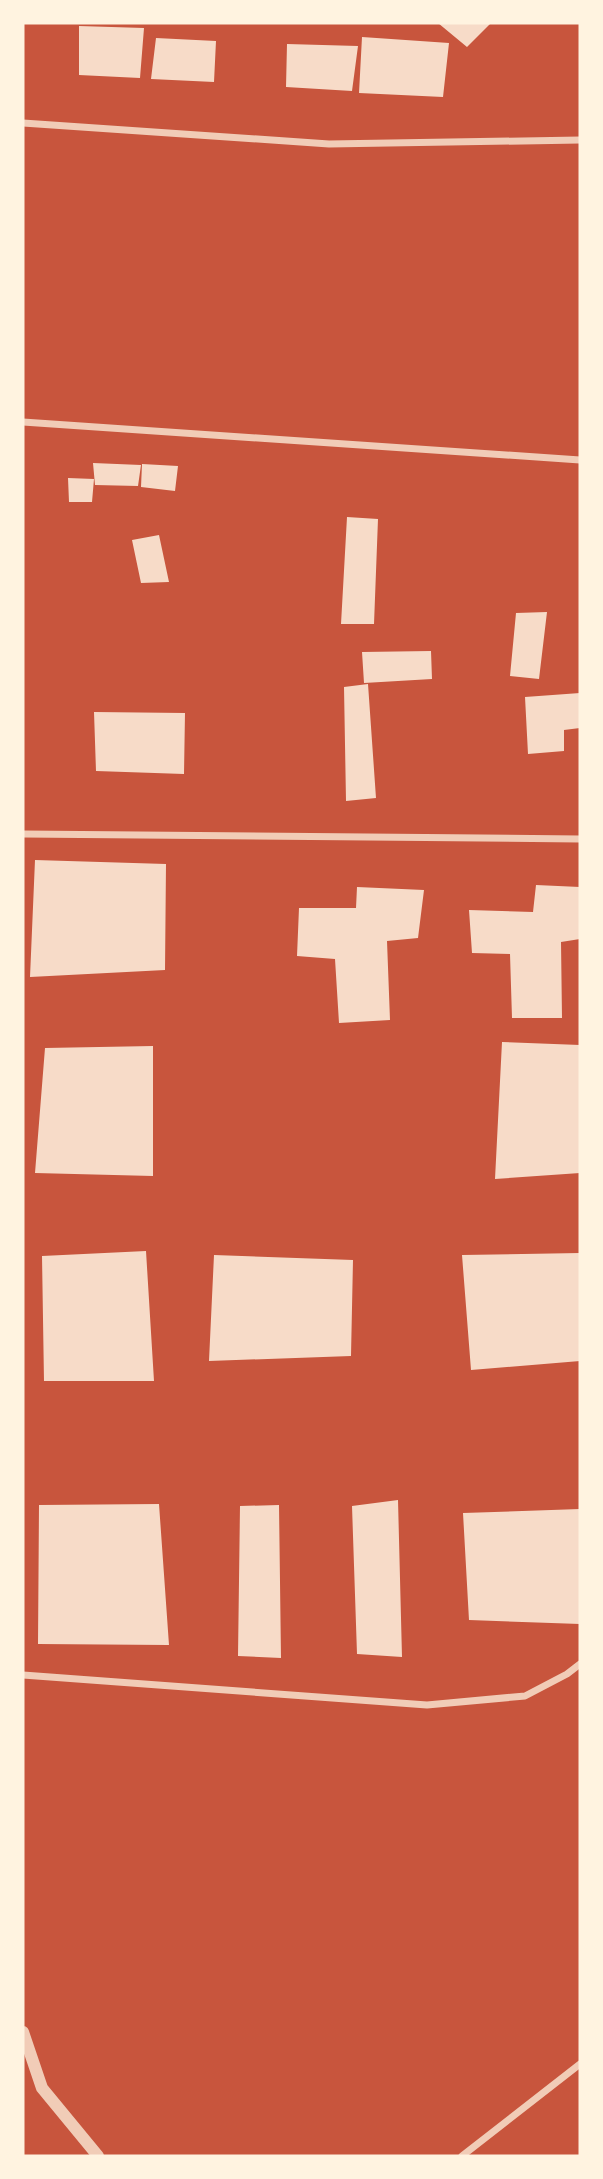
<svg xmlns="http://www.w3.org/2000/svg" width="603" height="2179" font-family="Montserrat,sans-serif">
<style>
.building{fill:#f7dbc8}
.lines{fill:none;stroke-linecap:round;stroke-linejoin:round}
.minor{stroke:#f1ccb7;stroke-width:7}
.tertiary{stroke:#f1ccb7;stroke-width:12}
</style>
<rect width="100%" height="100%" fill="#c8553d"/>
<path class="building" d="M438,23H491L467,47Z
M79,26L144,28L140,78L79,75Z
M362,37L449,43L443,97L359,93Z
M156,38L216,41L214,82L151,79Z
M287,44L358,46L352,91L286,87Z
M93,463L141,465L138,486L95,485Z
M142,464L178,466L175,491L141,487Z
M68,478L94,479L92,502H69Z
M347,517L378,519L374,624H341Z
M159,535L169,582L141,583L132,540Z
M547,612L539,679L510,676L516,613Z
M431,651L432,679L364,683L362,652Z
M368,684L376,798L346,801L344,687Z
M580,693V728L564,730V751L528,754L525,697Z
M94,712L185,713L184,774L96,771Z
M35,860L166,864L165,970L30,977Z
M536,885L580,887V939L561,942L562,1018H512L510,954L472,953L469,910L533,912Z
M357,887L424,890L418,938L387,941L390,1020L339,1023L335,959L297,956L299,908H356Z
M502,1042L580,1045V1173L495,1179Z
M153,1046V1176L35,1173L45,1048Z
M146,1251L154,1381H44L42,1256Z
M580,1253V1361L471,1370L462,1255Z
M214,1255L353,1260L351,1356L209,1361Z
M398,1500L402,1657L357,1654L352,1506Z
M159,1504L169,1645L38,1644L39,1505Z
M279,1505L281,1658L238,1656L240,1506Z
M580,1509V1624L469,1620L463,1513Z"/>
<g class="lines">
<path class="minor" d="M23,123L329,144L580,140
M23,422L580,460
M23,834L580,839
M23,1675L427,1705L525,1696L567,1674L580,1664
M462,2156L580,2064"/>
<path class="tertiary" d="M23,2032L42,2088L98,2156"/>
</g>
<rect width="603" height="2179" fill="none" stroke="#fff3e0" stroke-width="49"/>
</svg>
